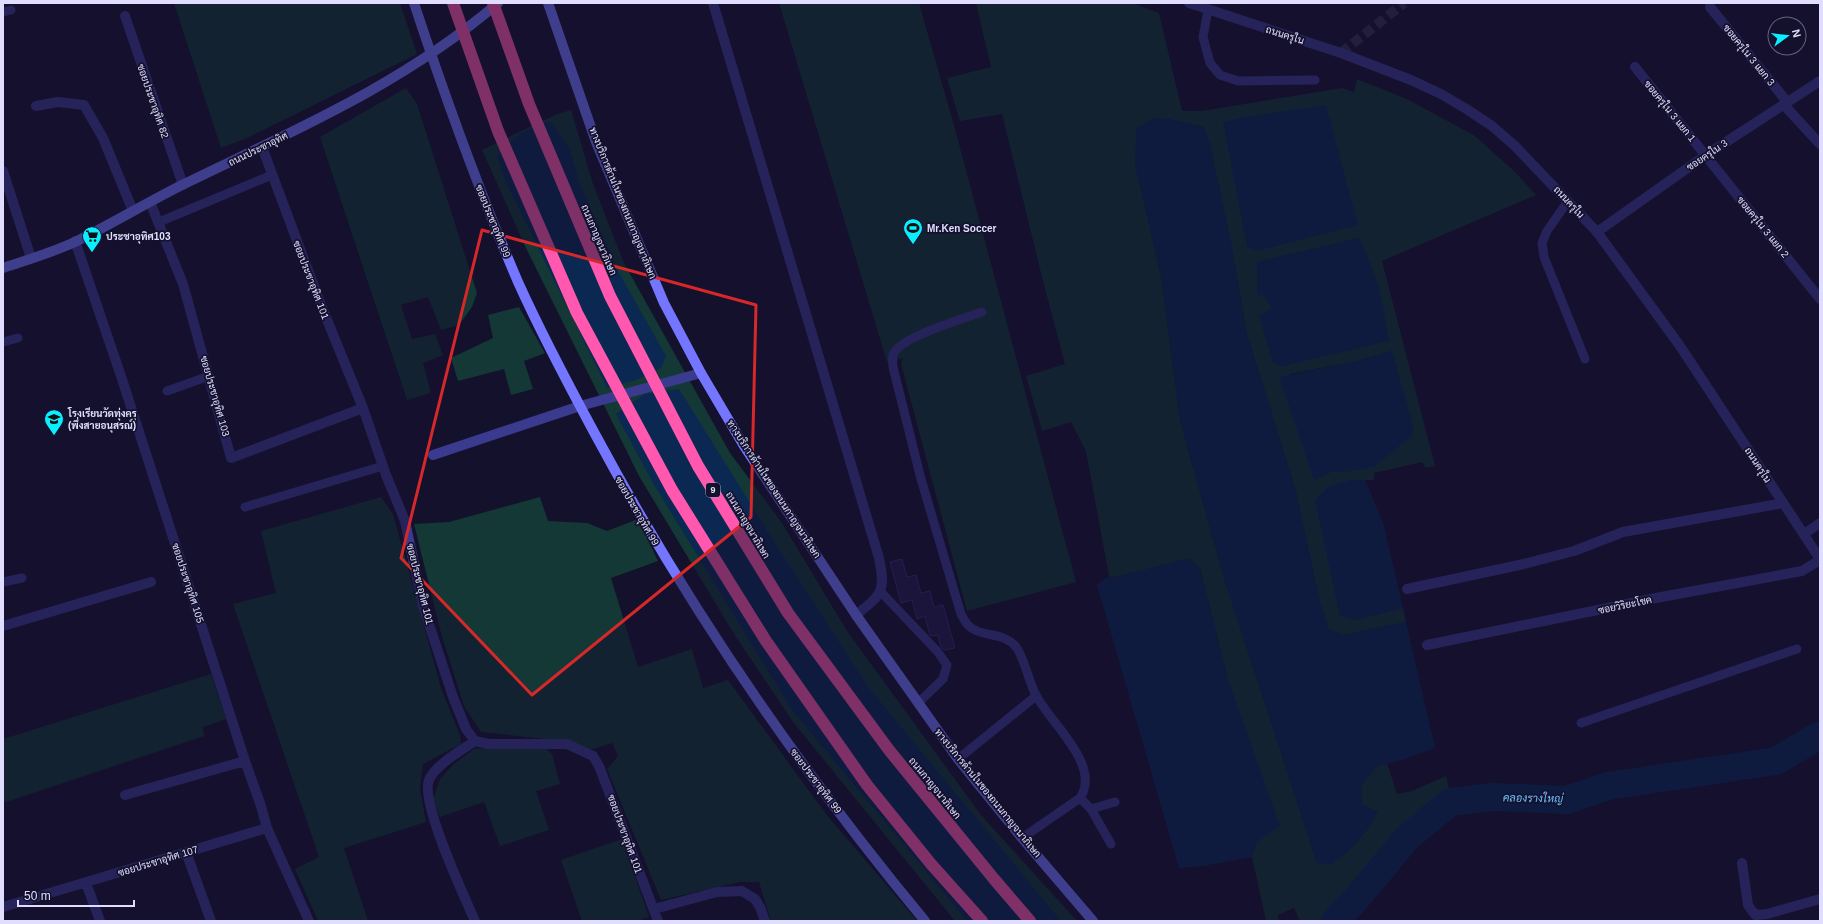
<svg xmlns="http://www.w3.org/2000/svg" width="1823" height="924" font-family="Helvetica,Sarabun,sans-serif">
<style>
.green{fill:#133835;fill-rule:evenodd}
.water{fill:#0b2852}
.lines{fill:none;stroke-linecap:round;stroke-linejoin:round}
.river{stroke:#0b2852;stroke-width:28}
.building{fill:#241c4f;stroke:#3a2d7c}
.minor-tunnel{stroke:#33304c;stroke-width:10;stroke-dasharray:10 5;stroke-linecap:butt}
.service{stroke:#3a3a8e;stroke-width:9}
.minor{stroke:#3a3a8e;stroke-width:10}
.tertiary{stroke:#3a3a8e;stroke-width:10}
.secondary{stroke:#7476ff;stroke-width:10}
.motorway{stroke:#ff58ae;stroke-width:12}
.marked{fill:none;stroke:#d62828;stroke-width:3;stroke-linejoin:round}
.labels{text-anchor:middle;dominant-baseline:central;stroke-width:3.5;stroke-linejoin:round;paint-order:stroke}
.shield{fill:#14112d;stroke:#a3a0c0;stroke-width:1}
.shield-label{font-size:9px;font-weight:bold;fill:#e0ddff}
.street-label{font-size:10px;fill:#e0ddff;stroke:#14112d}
.poi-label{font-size:10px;font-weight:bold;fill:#e0ddff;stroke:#14112d;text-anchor:start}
.water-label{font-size:11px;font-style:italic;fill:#6bc0ff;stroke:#14112d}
</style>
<rect width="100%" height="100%" fill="#14112d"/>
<path class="green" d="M174,3H400L417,54L245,139L221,148Z
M779,3H919L955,129L1076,582L967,611L901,364L903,358L887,362Z
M976,3H1132L1159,13L1182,111H1202L1342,88L1354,92L1357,79L1407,99L1475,136L1515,172L1536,195L1382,261L1435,466L1426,468L1422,462L1374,473V480H1351L1355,620L1403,608L1406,622L1343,635L1329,629L1320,602L1295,488L1247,334L1229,233L1209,141L1204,127L1168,119L1135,164L1161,276L1180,420L1223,575L1317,863L1362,804L1361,786L1376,767L1387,763L1397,794L1412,791L1446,776L1451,797L1421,821L1339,906L1321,921H1300L1294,908L1278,915L1279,921H1266L1252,857L1256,843L1227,676L1200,568L1114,577L1109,576L1086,451L1071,422L1042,431L1026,376L1065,364L1043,281L1002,114L960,121L947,78L991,67ZM1360,238L1389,340L1283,366L1273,363L1272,308L1265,297L1257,262ZM1392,351L1350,471L1331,472L1314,479L1290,374L1357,361Z
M406,88L417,104L477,293L472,307L459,325L441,330L428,297L401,305L412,339L435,334L443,355L423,363L431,393L407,400L320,137Z
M571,110L593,184L624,263L730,453L782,523L847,631L981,815L1077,921H955L793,722L734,634L639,476L526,248L482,150L557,114Z
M519,307L545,353L524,361L533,389L511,395L504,369L458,381L451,358L493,338L488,315Z
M381,497L393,514L441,688L460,735L461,744L423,764L420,789L426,822L344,848L368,921H318L295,869L319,857L233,604L276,593L261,531Z
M540,497L548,521L587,523L607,531L638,519L658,561L611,578L638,667L692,649L703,688L728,680L826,814L917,921H771L759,882H740L661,900L607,769L618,756L612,743L590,750L546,739L481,732L464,706L441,633L414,524L449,522Z
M211,674L226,719L203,727L204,736L3,803V739Z
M489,747L546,748L552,754L560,784L536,791L549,830L500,846L484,802L440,817L433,799L440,779L454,764L474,749Z
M622,839L649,917L637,921H582L561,860Z"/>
<path class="water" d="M1326,105L1358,225L1257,251L1247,247L1223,122L1244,117Z
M1153,118L1168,119L1204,127L1209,141L1229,233L1247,334L1295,488L1320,602L1329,629L1343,635L1406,622L1435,748L1405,759L1376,767L1361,786L1362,804L1378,811C1369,833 1351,850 1332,864L1317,863L1223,575L1180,420L1161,276L1135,164L1136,129Z
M550,121L569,147L580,184L618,271L666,356L661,368L636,380L607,388L504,178L497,156L520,133Z
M1360,238L1380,290L1389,341L1283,366L1273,363L1259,316L1272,308L1265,297L1257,294V262Z
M1392,351L1413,426L1412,436L1374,467L1350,471L1331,472L1314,480L1279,377L1357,361Z
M679,389L773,540L869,688L1061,921H967L792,710L653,483L616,414L645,394Z
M1351,480H1365L1383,522L1403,608L1355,620L1340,616L1315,500L1329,486Z
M1189,558L1200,568L1227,676L1280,826L1256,843L1252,857L1203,866L1179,868L1097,585L1109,576L1114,577Z"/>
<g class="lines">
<path class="river" d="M1335,921L1356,899L1407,838L1450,802L1492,797L1567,800L1608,786L1776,761L1820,735"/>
</g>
<path class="building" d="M902,559L907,577L916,575L921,593L930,591L934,607L943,605L955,648L944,650L941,647L938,635L931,636L930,635L925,616L917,619L912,600L901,603L890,562Z"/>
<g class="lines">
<path class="minor-tunnel" d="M1341,53L1404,3"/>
<path class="service" d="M1208,10L1203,37L1210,63L1220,75L1238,81L1315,80
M3,12L11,10
M1568,201L1547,231L1542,243L1544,257L1585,359
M159,222L272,175
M982,312C963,319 899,337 893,355C892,358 893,364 893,367L921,479L961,614C963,618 965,622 968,625C980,638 1004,631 1016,647C1024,657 1029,683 1036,695C1050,723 1102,765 1080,798L1022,838
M3,342L18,338
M167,391L209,376
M245,507L383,466
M3,582L22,578
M880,591L937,651L947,665L943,679L918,703
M1581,723L1797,649
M958,759L1036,696
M1080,798L1091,809L1111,844
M1091,809L1115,802"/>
<path class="minor" d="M713,3L879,558C886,592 882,594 856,615
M1710,7L1788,103
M125,16L183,185
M1635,67L1820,299
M1784,105L1820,144
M36,106L58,102L84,105L103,138L133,211
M262,147L321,305L363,408L386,475L405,521L423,606L453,697L466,729L475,741L489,744H567L593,756L599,766L658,921
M3,171L31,258
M150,202L183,284L231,458L363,408
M1597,232L1706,155L1820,81
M75,241L122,379L245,761L261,806L267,828L309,921
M433,455L580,406L701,373
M1804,534L1820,523
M1407,589L1524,564L1574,551L1623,532L1783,503
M3,626L151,582
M1427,645L1656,598L1802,571L1820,560
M125,795L245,761
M186,852L211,921
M1742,863L1748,905L1755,915L1767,914L1820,899
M86,883L100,921
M3,907L267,828
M654,909L717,892L742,891L755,899L760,907L765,921
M475,921C464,896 420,802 429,780C435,765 462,750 475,741"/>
<path class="tertiary" d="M1189,3L1341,53L1411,80L1441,94L1468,110L1492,126L1515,146L1597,232L1680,346L1820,559"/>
<path class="secondary" d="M414,3C445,97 479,191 518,282C541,333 568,384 595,434C688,607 799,769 925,921
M548,3L596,142L664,303L701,373L744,446L856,615L958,759L1022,838L1093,921
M3,268C27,260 54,252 77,241C113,223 148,202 184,184C293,131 405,83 498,3"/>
<path class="motorway" d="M453,3L498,131L577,313L672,490L766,641L867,785L931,864L982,921
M493,3L529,104L610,296L698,466L788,613L889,750L994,879L1030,921"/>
</g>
<path d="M0 0H1823V924H0ZM482,230L756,305L751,517L532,695L401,558Z" fill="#14112d" fill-opacity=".55" fill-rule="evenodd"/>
<path class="marked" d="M482,230L756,305L751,517L532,695L401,558Z"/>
<defs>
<g id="stadium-pin" transform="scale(1)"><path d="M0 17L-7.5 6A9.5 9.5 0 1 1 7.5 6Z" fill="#09efff" stroke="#14112d"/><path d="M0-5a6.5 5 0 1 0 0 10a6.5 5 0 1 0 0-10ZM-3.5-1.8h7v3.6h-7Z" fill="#111"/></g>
<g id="supermarket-pin" transform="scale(1)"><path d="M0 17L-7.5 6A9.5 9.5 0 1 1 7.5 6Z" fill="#09efff" stroke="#14112d"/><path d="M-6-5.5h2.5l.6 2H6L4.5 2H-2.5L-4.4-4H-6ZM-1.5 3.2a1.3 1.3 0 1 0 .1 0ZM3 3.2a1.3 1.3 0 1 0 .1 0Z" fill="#111"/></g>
<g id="school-pin" transform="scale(1)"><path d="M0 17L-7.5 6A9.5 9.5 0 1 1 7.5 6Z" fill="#09efff" stroke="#14112d"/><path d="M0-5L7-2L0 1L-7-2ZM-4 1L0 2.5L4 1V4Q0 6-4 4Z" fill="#111"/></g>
</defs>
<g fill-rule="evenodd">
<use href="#stadium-pin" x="913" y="228"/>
<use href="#supermarket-pin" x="92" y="236"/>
<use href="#school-pin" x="54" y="419"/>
</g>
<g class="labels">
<rect class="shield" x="706" y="483" width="14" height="14" rx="3"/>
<g class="shield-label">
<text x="713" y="490">9</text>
</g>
<g class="street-label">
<text transform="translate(1285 35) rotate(18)">ถนนครุใน</text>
<text transform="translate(1749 55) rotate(51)">ซอยครุใน 3 แยก 3</text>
<text transform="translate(153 101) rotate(71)">ซอยประชาอุทิศ 82</text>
<text transform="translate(1670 111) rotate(51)">ซอยครุใน 3 แยก 1</text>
<text transform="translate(258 149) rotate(-26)">ถนนประชาอุทิศ</text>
<text transform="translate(1707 155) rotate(-34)">ซอยครุใน 3</text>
<text transform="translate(1569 202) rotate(47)">ถนนครุใน</text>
<text transform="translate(623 203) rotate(68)">ทางบริการด้านในของถนนกาญจนาภิเษก</text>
<text transform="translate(493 221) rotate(68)">ซอยประชาอุทิศ 99</text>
<text transform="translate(1763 227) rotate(51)">ซอยครุใน 3 แยก 2</text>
<text transform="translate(599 240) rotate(67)">ถนนกาญจนาภิเษก</text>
<text transform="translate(311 280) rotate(69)">ซอยประชาอุทิศ 101</text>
<text transform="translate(215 396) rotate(74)">ซอยประชาอุทิศ 103</text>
<text transform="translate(1758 465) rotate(57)">ถนนครุใน</text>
<text transform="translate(774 489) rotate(57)">ทางบริการด้านในของถนนกาญจนาภิเษก</text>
<text transform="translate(637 511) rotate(60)">ซอยประชาอุทิศ 99</text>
<text transform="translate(748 525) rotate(59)">ถนนกาญจนาภิเษก</text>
<text transform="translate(188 583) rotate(72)">ซอยประชาอุทิศ 105</text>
<text transform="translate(420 584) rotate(76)">ซอยประชาอุทิศ 101</text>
<text transform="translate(1625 605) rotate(-12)">ซอยวิริยะโชค</text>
<text transform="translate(816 781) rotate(53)">ซอยประชาอุทิศ 99</text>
<text transform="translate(935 788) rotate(51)">ถนนกาญจนาภิเษก</text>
<text transform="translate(988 793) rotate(51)">ทางบริการด้านในของถนนกาญจนาภิเษก</text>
<text transform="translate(625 834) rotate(70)">ซอยประชาอุทิศ 101</text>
<text transform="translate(158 861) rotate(-17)">ซอยประชาอุทิศ 107</text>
</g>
<g class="poi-label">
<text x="927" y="228">Mr.Ken Soccer</text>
<text x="106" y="236">ประชาอุทิศ103</text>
<text x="68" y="413">โรงเรียนวัดทุ่งครุ<tspan x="68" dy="12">(พึ่งสายอนุสรณ์)</tspan></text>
</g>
<g class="water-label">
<text transform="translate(1533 798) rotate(1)">คลองรางใหญ่</text>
</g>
</g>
<rect width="1823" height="924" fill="none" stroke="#e0ddff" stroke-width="8"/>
<g transform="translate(1787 36) rotate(75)"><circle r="19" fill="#14112d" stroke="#666381"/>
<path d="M0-3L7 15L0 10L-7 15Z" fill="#09efff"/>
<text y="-6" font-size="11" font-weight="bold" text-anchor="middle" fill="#e0ddff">N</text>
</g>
<path d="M18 900v6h116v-6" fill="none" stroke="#e0ddff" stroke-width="2"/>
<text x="24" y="900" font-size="12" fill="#e0ddff" stroke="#14112d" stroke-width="3" paint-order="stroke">50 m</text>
</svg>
